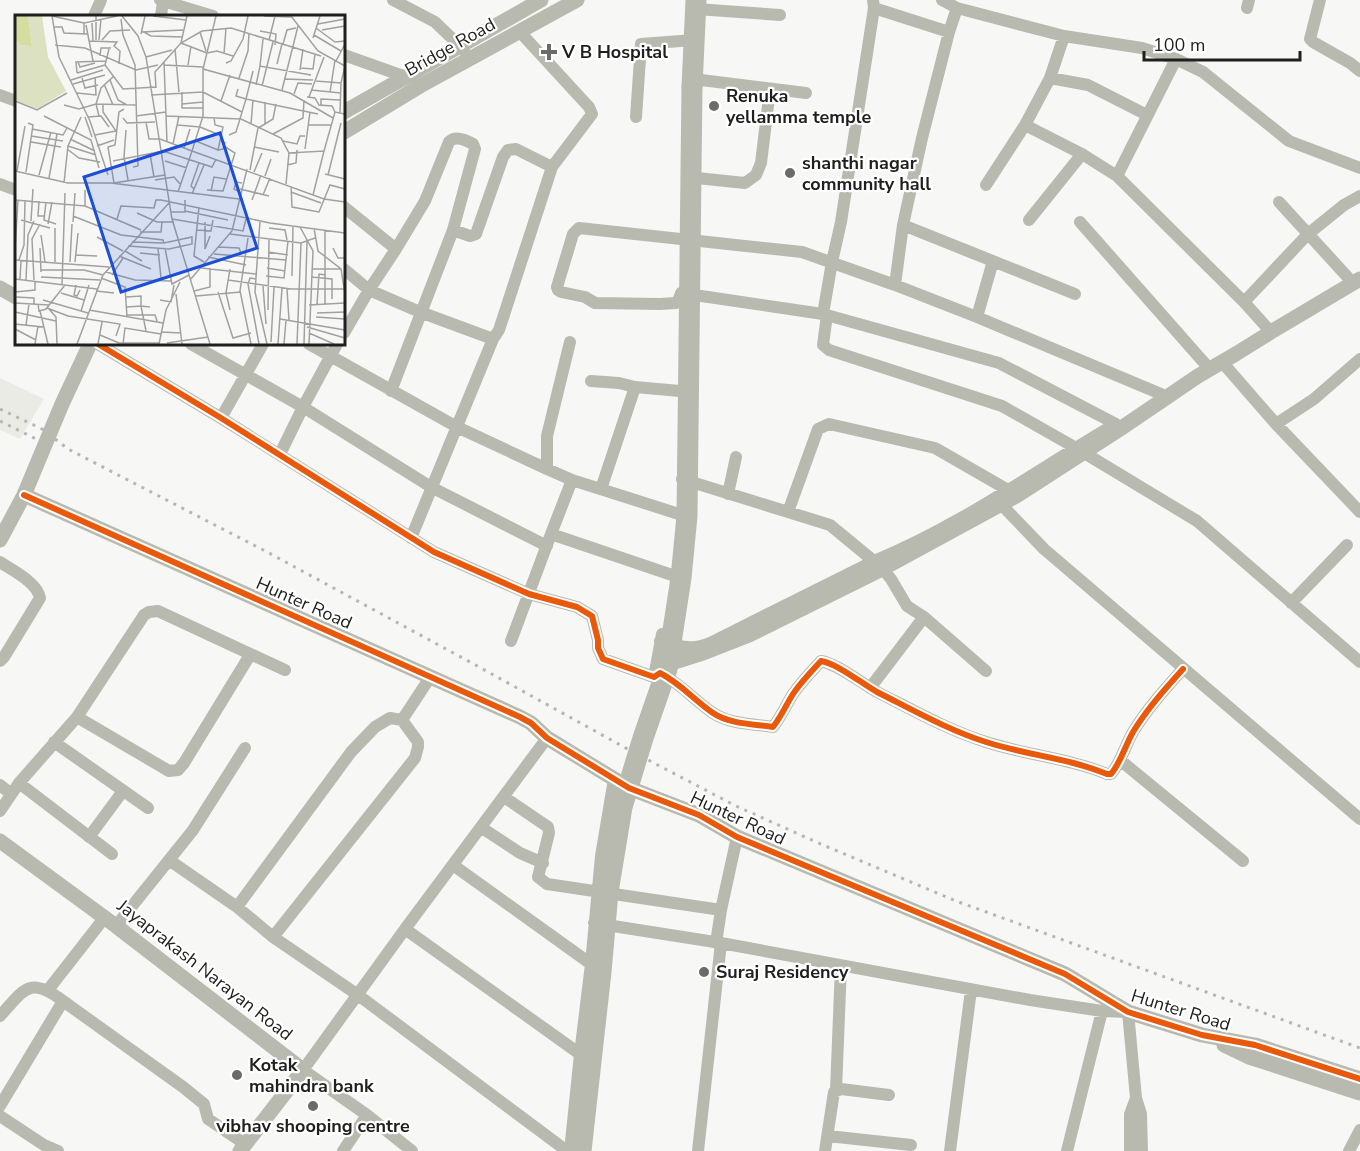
<svg xmlns="http://www.w3.org/2000/svg" width="1360" height="1151" font-family="'Nunito Sans',sans-serif">
<style>
.built{fill:#eaebe4}
.lines{fill:none;stroke-linecap:round;stroke-linejoin:round}
.minor{stroke:#b8bab0;stroke-width:12}
.tertiary{stroke:#b8bab0;stroke-width:15}
.trunk{stroke:#b8bab0;stroke-width:21}
.rail{stroke:#b6b7b2;stroke-width:3;stroke-dasharray:3 6;stroke-linecap:butt}
.tertiary-bridge{stroke:#b8bab0;stroke-width:15}
.trunk-bridge{stroke:#b8bab0;stroke-width:21}
.cycleway-casing{stroke:#fff;stroke-width:10}
.cycleway{stroke:#e8590c;stroke-width:6}
.poi-dot{fill:#6b6b6a;stroke:#fff;stroke-width:2}
.labels{text-anchor:middle;dominant-baseline:central;stroke-width:4.5;stroke-linejoin:round;paint-order:stroke}
.street-label{font-size:18px;fill:#1f1f1e;stroke:#fff}
.poi-label{font-size:18px;font-weight:bold;fill:#1f1f1e;stroke:#fff;text-anchor:start}
.inset-road{fill:none;stroke:#a1a1a0;stroke-width:1.5}
.view{fill:#1d4ed8;fill-opacity:0.15;stroke:#1d4ed8;stroke-width:3}
.inset-edge{fill:none;stroke:#1f1f1e;stroke-width:3}
</style>
<rect width="100%" height="100%" fill="#f7f8f6"/>
<path class="built" d="M0,378L44,399L20,439L0,430Z"/>
<g class="lines">
<path class="minor" d="M160,0L213,16
M393,0L435,22L461,47L464,51
M942,0L957,8L1064,36L1142,48L1176,59L1203,72L1289,141L1360,168
M1320,0L1310,39L1313,42L1350,63L1360,71
M874,8L949,32
M1247,8L1249,0
M696,9L780,15
M94,16L101,0
M161,16L163,1
M344,55L406,77
M1050,78L1088,85L1147,115
M693,79L806,93
M0,95L16,101
M636,117L641,44L694,40
M1025,125L1082,154L1117,176L1244,302L1271,332
M1117,176L1176,59
M687,177L745,183L756,175L761,163L770,89
M0,184L16,190
M986,185L1025,125L1050,78L1064,36
M1279,202L1353,283
M344,207L396,249L369,290L344,269
M1029,220L1082,154
M1080,222L1207,366
M903,225L1075,294
M453,230L470,236L476,234L503,157L508,150L516,149L552,167
M895,285L903,225L922,138L949,32L957,8
M1244,302L1308,234L1344,205L1360,196
M823,314L832,262L841,222L874,8L873,0
M827,315L823,345L829,350L1002,406L1076,448L1197,521L1360,662
M977,317L993,261
M344,333L369,290L420,312L493,339
M98,344L221,418L434,552L529,594L577,607L592,616L598,640V648L603,659L654,677L660,673C680,683 694,700 713,713C729,724 754,724 773,727C781,717 786,705 793,694C801,682 811,672 821,661C838,664 861,683 877,692C913,710 948,730 986,742C1026,755 1068,758 1107,774H1111C1121,762 1125,746 1133,732C1147,709 1165,689 1183,669
M191,344L303,407L431,487L547,546
M309,344L457,427L547,469L572,480L682,515
M1222,362L1276,424L1360,512
M591,381L619,383L635,387L601,489
M635,387L680,391
M391,391L453,230L475,149L473,144C466,140 455,135 449,142L425,201L396,249
M221,418L263,344
M1116,424L999,363L823,314L681,293L678,301L676,303L660,304L595,303L585,297L561,292L558,290L557,287L573,234L579,228L802,252L895,285L977,317L1161,394
M1276,424L1314,399L1360,359
M280,454L303,407L337,344
M547,469V436L570,342
M682,479L830,525L881,567L891,579L907,606L924,617L986,671
M728,494L736,457
M996,499L1044,549L1360,819
M788,512L818,429L829,424L935,448L1008,490
M551,534L572,480
M411,538L493,339L499,330L552,167L592,114L589,107L519,31
M0,562C13,571 37,582 40,598L4,657L0,661
M1291,603L1347,545
M511,641L551,534L675,576
M660,641C679,646 692,651 710,643L874,561C957,527 1030,475 1107,429
M654,677L662,634
M870,688L924,617
M77,717L169,771L178,770L184,763L250,655
M54,742L148,808
M1120,760L1243,861
M19,783L112,854
M0,785L11,794
M504,797L548,827L549,833L538,877L547,884L721,910
M0,811L19,783L77,717L144,615L149,612L158,611L285,670
M482,828L520,853L543,863
M89,837L123,791
M169,860L193,830L245,748
M453,865L591,964
M237,907L351,752L375,727L390,718L402,720L431,676
M594,923L721,943L1030,1000L1102,1011L1128,1012L1136,1098L1141,1114L1142,1151
M116,926L169,860L237,907L273,937L358,995L567,1151
M405,929L580,1054
M273,937L415,758L418,747V742L402,720
M716,943L721,910L737,837
M48,990L105,917
M63,1001L183,1087L204,1104L208,1119L245,1144
M0,1016C24,990 29,975 63,1001L0,1106
M836,1090L841,966
M0,1116L44,1145L58,1151
M828,1136L911,1145
M343,1151L367,1115
M412,1151L367,1115L303,1070L405,929L547,738
M570,1151L580,1054L591,964L601,856L614,779
M698,1151L721,943
M825,1151L834,1092L841,1089L889,1095
M950,1151L971,990
M1067,1151L1102,1011
M1130,1151V1114L1136,1098
M1349,1151L1360,1130"/>
<path class="tertiary" d="M344,112L541,0
M344,132L420,86L577,0
M0,288L16,297
M1234,355L1271,332L1360,279
M24,495L520,717L531,723L547,738L629,788L699,815L737,837L1065,974L1128,1012L1202,1035L1255,1045L1360,1079
M0,540L24,495L62,404L90,344
M0,841L116,926L303,1070L240,1151
M1224,1045L1249,1057L1360,1093"/>
<path class="trunk" d="M692,87L696,0"/>
<path class="rail" d="M0,409L42,429L68,449L269,553L470,662L633,752L736,806L823,845L956,901L1360,1048
M0,421L36,439"/>
<path class="tertiary-bridge" d="M668,664L703,653L749,635L884,568L1018,495L1120,429L1198,376L1234,355"/>
<path class="trunk-bridge" d="M581,1151L601,972L608,892L622,807L643,738L667,669L681,578L687,516L692,87"/>
<g class="cycleway-casing">
<path id="cycleway" d="M98,344L221,418L434,552L529,594L577,607L592,616L598,640V648L603,659L654,677L660,673C680,683 694,700 713,713C729,724 754,724 773,727C781,717 786,705 793,694C801,682 811,672 821,661C838,664 861,683 877,692C913,710 948,730 986,742C1026,755 1068,758 1107,774H1111C1121,762 1125,746 1133,732C1147,709 1165,689 1183,669
M24,495L520,717L531,723L547,738L629,788L699,815L737,837L1065,974L1128,1012L1202,1035L1255,1045L1360,1079"/>
</g>
<use href="#cycleway" class="cycleway"/>
</g>
<g class="poi-dot">
<path d="M546 43h6v6h6v6h-6v6h-6v-6h-6v-6h6z"/>
<circle cx="714" cy="106" r="6"/>
<circle cx="790" cy="173" r="6"/>
<circle cx="704" cy="972" r="6"/>
<circle cx="237" cy="1075" r="6"/>
<circle cx="313" cy="1106" r="6"/>
</g>
<g class="labels">
<g class="street-label">
<text transform="translate(450 47) rotate(-29)">Bridge Road</text>
<text transform="translate(304 603) rotate(24)">Hunter Road</text>
<text transform="translate(738 818) rotate(25)">Hunter Road</text>
<text transform="translate(205 970) rotate(38)">Jayaprakash Narayan Road</text>
<text transform="translate(1181 1010) rotate(17)">Hunter Road</text>
</g>
<g class="poi-label">
<text x="562" y="52">V B Hospital</text>
<text x="726" y="96">Renuka<tspan x="726" dy="21">yellamma temple</tspan></text>
<text x="802" y="163">shanthi nagar<tspan x="802" dy="21">community hall</tspan></text>
<text x="716" y="972">Suraj Residency</text>
<text x="249" y="1065">Kotak<tspan x="249" dy="21">mahindra bank</tspan></text>
<text x="313" y="1126" text-anchor="middle">vibhav shooping centre</text>
</g>
</g>
<g transform="translate(15 15)">
<rect width="330" height="330" fill="#f7f8f6"/>
<path d="M13,1H27L33,42L51,76L22,94L0,85V25L5,30L17,31Z" fill="#dce1c1"/>
<path d="M0,1H13L17,31L5,30L0,25Z" fill="#d5dda0"/>
<path class="inset-road" d="M37,1L44,42L75,106L93,160M37,1L69,8M107,1L123,21L131,42L157,204L195,329M138,1L171,5M201,1L188,54V101L177,136L309,184L330,187M249,1L277,2M276,1L303,36L330,51M106,4L108,20L120,50L123,151L118,152M77,8L78,26M303,9L330,4M71,10L78,46M39,12H47L49,18L72,19M301,13L320,27L330,26M307,15L330,11M245,16L261,19L260,30M126,17L168,15M129,17L136,21L167,22M185,17L191,36M69,19V8L102,1M126,19L130,1M299,20L326,36M298,23L305,1M81,25V1M84,25L86,4M87,25L95,16L115,15M254,25L260,1M74,26L102,27L99,31L105,36L104,49M268,29L272,15L281,13M40,30L70,33L121,55L143,50M94,34L90,50L108,74L141,72M160,34L164,77M192,38L166,28L187,16L216,13L306,41M192,38L202,36L218,41M209,39L211,13M85,41L86,33H96M131,42L157,35M321,46L330,29M63,47L65,52L80,48M211,48L216,46L228,24L233,1M262,49L267,29M149,50L188,52M173,50L176,31M245,51L248,24M286,53L298,54L300,39M188,54L275,78L318,103M285,55L288,34M62,58L61,47L91,46M62,58L90,50M67,63L70,73L83,70M224,63L233,36L234,18M269,64L298,65M56,65L88,55M95,65L103,85L112,90M301,66L326,68L330,51M58,69L90,60M89,69L98,90M241,70L245,51L296,60M247,71L258,27M141,73L140,57L149,47M223,74L221,81L231,84L238,56M267,75L283,11M296,75L326,78M167,77V93H188M315,77L320,45M62,78L81,80L80,62M279,79L283,68L297,69M136,80L188,77L227,97M292,82L300,83L304,90L317,91L320,97M294,82L309,42M0,86L22,95L52,78M206,86L215,60M167,89L188,87M49,90L64,94L81,89L121,90M306,91V84L325,85M325,98L326,68M29,101L76,125L84,153M84,101L81,89L86,73L99,61M121,101L151,97M151,101L226,104L266,123L274,138L309,136L298,180M70,102L77,122M73,102L86,101L94,112M199,102L200,110L208,112L203,135L208,134L210,127M108,103L112,108L140,107M131,107L134,124H145L177,136L163,177M236,109L238,85M250,109L258,104L261,89M163,110L185,112M294,110H316M185,112L207,121M17,114L48,120L52,113M111,115L109,142L113,165M258,119L288,103L289,85M80,120L101,116L88,97V90M214,120L221,117L231,84L303,99M16,121L48,126M55,124L80,136M181,126L203,135M268,126L282,129L285,121H290M16,127L46,132M152,127L149,47L166,28L172,1M158,129L164,101M53,131L81,140M82,131L99,125M239,132L264,137M169,133L175,114M52,134L64,143L85,147M290,134L295,97M309,136L320,97L330,99M135,139L139,162M98,146L148,136L197,152L201,144M150,146L172,153M272,150L281,148L282,135M235,155L243,113L250,109V87M0,156L53,168H96L224,184M2,156L10,111M11,157L18,110L13,108M239,157L247,138M310,159L330,164M24,160L36,117M313,160L326,108M250,161L256,144M34,163L42,119M140,165L159,162L166,170M49,168L53,131L66,102M99,168L93,132L100,130L104,97L109,94M99,168L150,160M271,169L274,138M276,171L277,192L304,197L315,170L330,174M179,174L176,171L184,148M225,174L254,181M70,175V191L126,215M192,175L208,176L220,138L209,131M196,176L199,162L211,164M225,177L219,174L221,167L227,168M276,177L306,188M177,179L189,150M248,180L255,163M0,185L70,191M237,185L246,160M24,186L23,201H30M31,187L29,205L41,209M184,192L179,241L189,247M170,196L213,205M156,197H170V185M122,198L142,207H159M58,201L106,220L148,225L149,228M102,204L106,191L139,193L141,185H146L255,208L330,218M157,204L228,216L231,204M6,205L35,213M16,206L18,174M245,206L240,277L252,329M58,207L60,178M190,207V234L195,221M33,209L37,187M285,212L298,236L294,329M254,213L270,215L272,225M299,213L303,236L326,254L330,279M182,215L196,216L198,205M310,215V290M125,217H146L147,207M215,219L286,228L300,223M26,220L30,247M82,222L108,236M233,223L225,276L236,329M113,231L154,234L177,229V222L149,228L117,227M203,232L224,233L226,238M25,233L26,257M150,233L157,269L174,260M318,233L323,243H330M0,234L3,185M143,234L146,263M110,236L127,246M253,237L273,240M125,238L145,240M199,239L271,245M61,240L82,241M104,241L136,254M193,242L231,250M0,245L94,252M4,245L9,230L10,185M40,247V213M55,247L57,209M60,247L63,218M186,253L241,259M252,253L270,256M298,254H326M26,255H69L88,260M91,257L120,265L156,266M97,260L108,243M251,261L269,263L273,226M277,261L278,212M26,262L85,265M296,262L317,264V284M86,263L110,272L112,302M0,264L82,274M5,264L6,246M241,264L235,263L233,269L244,329M11,265L13,220L19,206M19,265L17,224L25,209M175,265L217,216L232,154M213,265L276,274H329M47,270L50,178M61,270L59,280L62,281L65,275M248,271L251,309M272,274L274,305M81,276L99,278M179,276L195,272V253M0,277L20,275V266M203,277L218,323L236,318M46,278L69,285M161,279L167,329M181,281L226,277M0,282L19,283V289M111,282L126,281V291L135,292M28,285L73,298M145,285L156,287L159,270M0,288L34,290M23,289L24,296L31,294L50,270M294,290L330,288M302,290L304,259L311,260M112,292L126,291L131,316M32,293L53,301L105,309L101,321M33,293L41,302L42,329M74,295L148,308M215,295L211,278L215,254M253,295L254,225M25,296L33,329M66,296L74,270M0,297L41,306M0,298V309L28,312M302,298L330,297M112,300H140L142,306M301,302L330,304M265,304L330,315M11,310L14,289M292,312L330,323M0,314L21,325M146,317L166,318M294,318L319,329M85,320L104,328H144M256,327L259,272M152,328L193,322M20,329L23,311M62,329L88,260L154,188M83,329L87,307M108,329L110,313L146,319M144,329L151,295L165,267M263,329L267,273M269,329L271,305M282,329L286,228M289,329L292,227"/>
<path class="view" d="M205,118L242,233L106,277L69,162Z"/>
<rect width="330" height="330" class="inset-edge"/>
</g>
<path d="M1144 51v9h156v-9" fill="none" stroke="#1f1f1e" stroke-width="3"/>
<text x="1153" y="51" font-size="18" fill="#1f1f1e" stroke="#ffffff" stroke-width="4.5" paint-order="stroke">100 m</text>
</svg>
